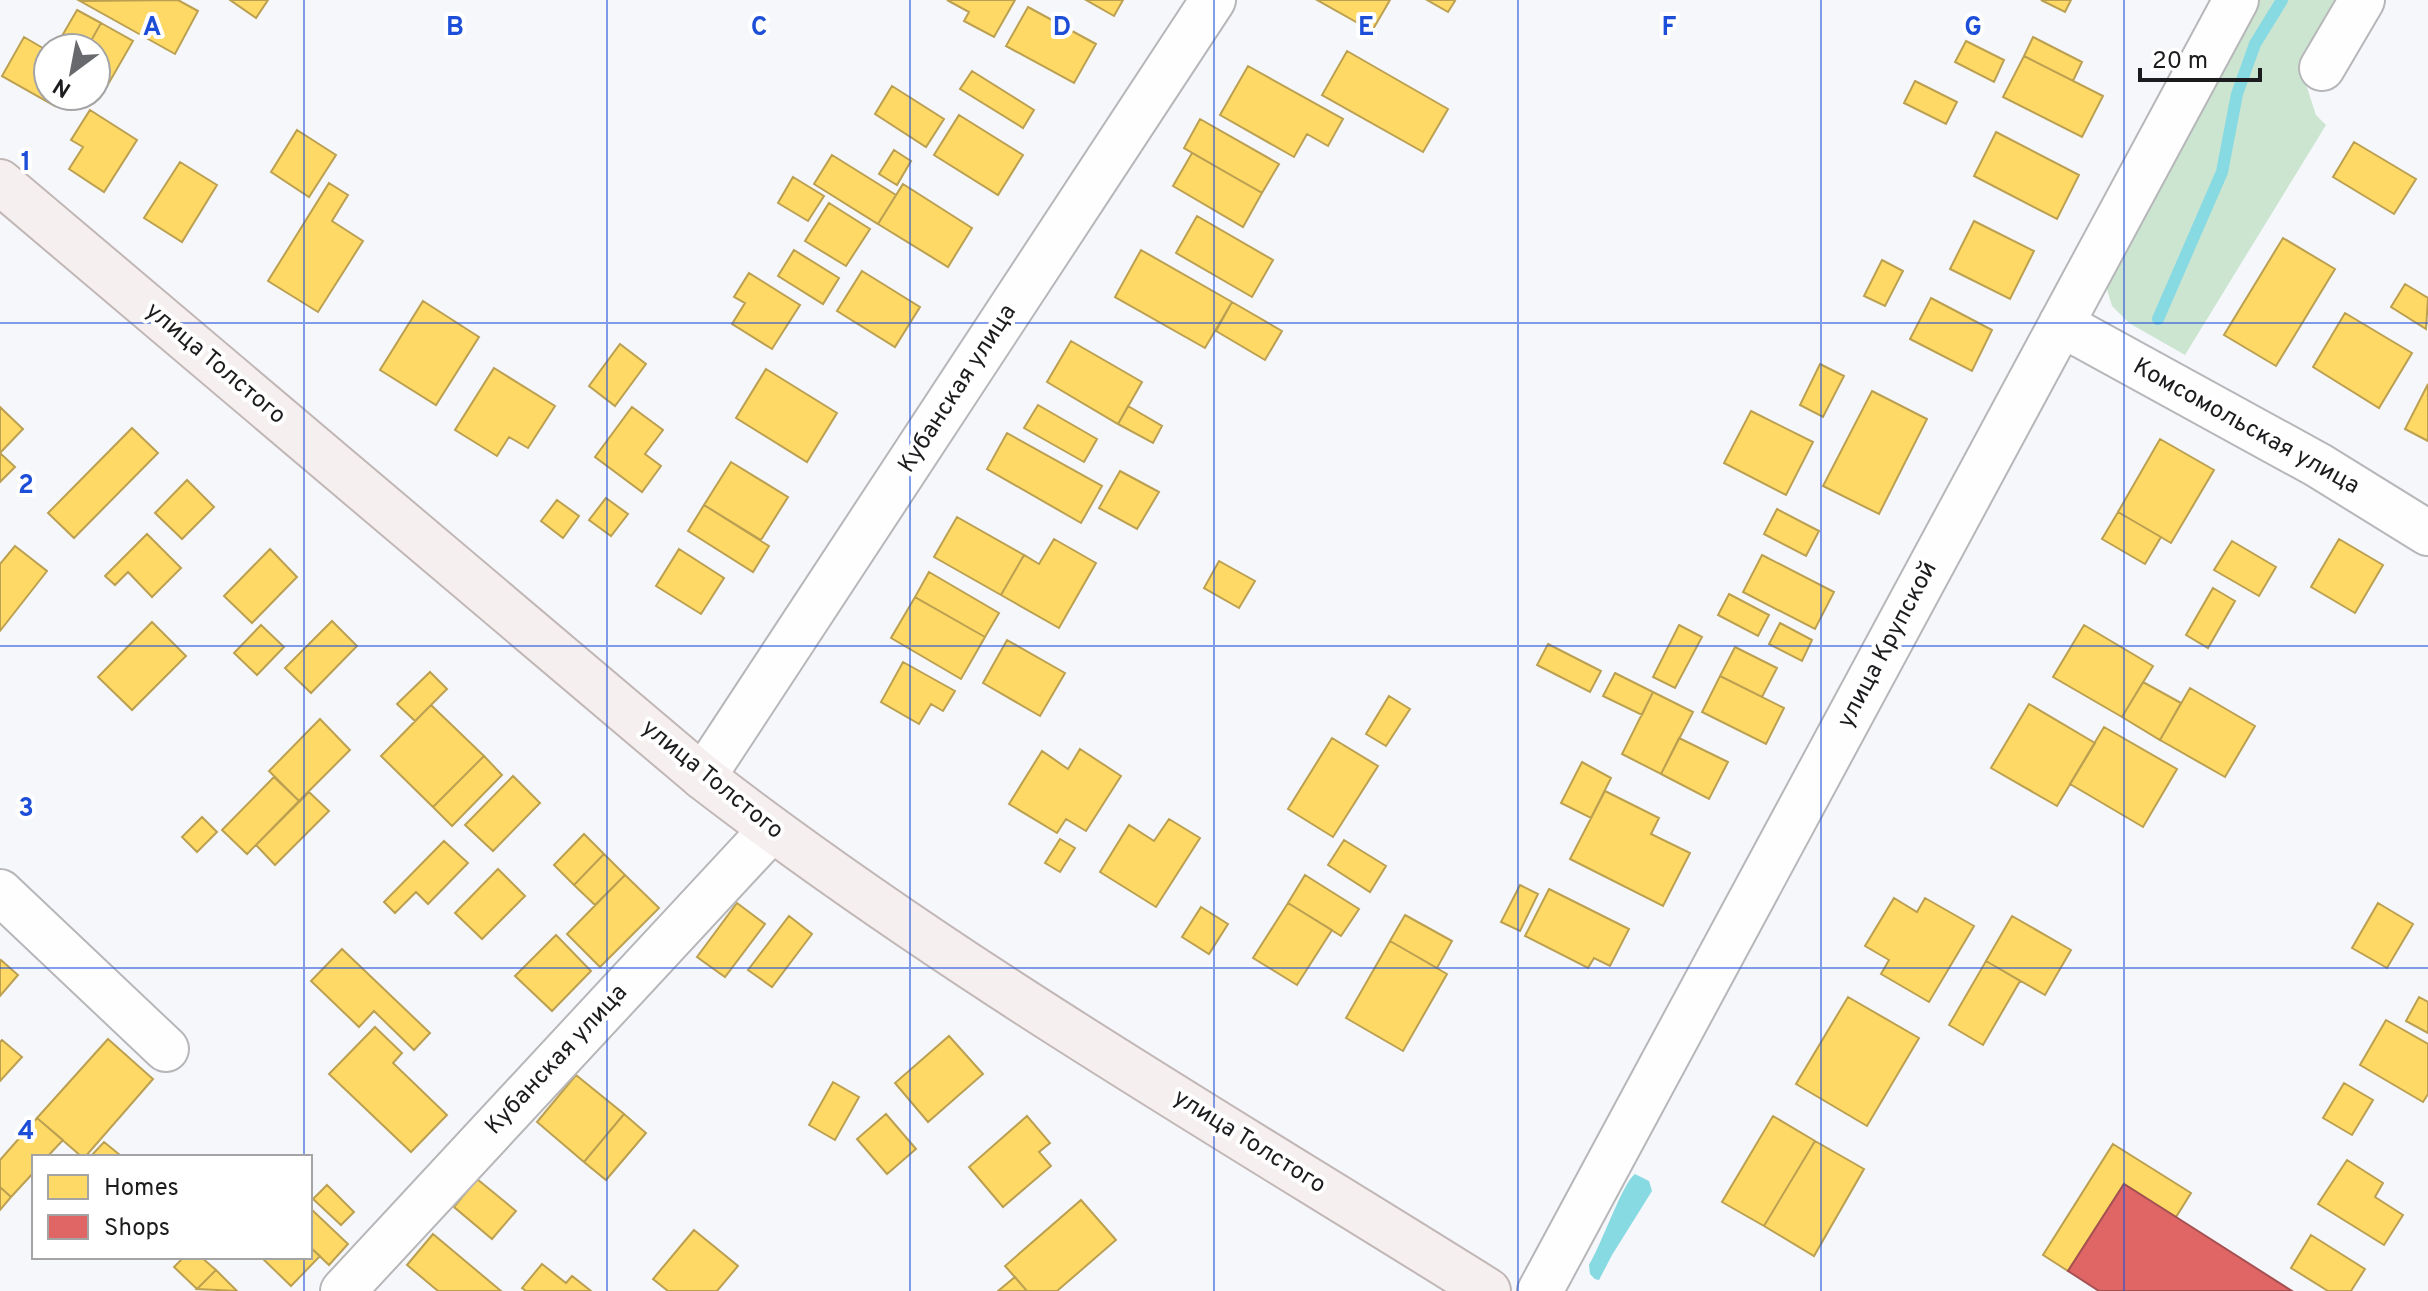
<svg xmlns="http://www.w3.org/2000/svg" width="2428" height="1291" font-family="Overpass,sans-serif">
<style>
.green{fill:#cce5d1}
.water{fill:#87d9e2}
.homes{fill:#ffd966;stroke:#bba051;stroke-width:2}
.shops{fill:#e06666;stroke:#a55051;stroke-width:2}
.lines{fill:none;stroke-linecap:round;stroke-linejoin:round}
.stream{stroke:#87d9e2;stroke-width:12}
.minor-casing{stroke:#b7b7ba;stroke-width:48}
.major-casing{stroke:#c1b7b6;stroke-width:48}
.minor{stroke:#fefefe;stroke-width:44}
.major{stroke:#f5f0ef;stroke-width:44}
.grid{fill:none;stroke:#1d4ed8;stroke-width:2;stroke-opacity:0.55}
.labels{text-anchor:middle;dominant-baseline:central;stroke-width:8;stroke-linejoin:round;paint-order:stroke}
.street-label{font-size:24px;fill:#1c1c1f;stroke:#fff}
.grid-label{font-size:26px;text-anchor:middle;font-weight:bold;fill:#1d4ed8;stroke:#fff;stroke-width:8;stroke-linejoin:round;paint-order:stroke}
</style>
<rect width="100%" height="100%" fill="#f6f7fb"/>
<path class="green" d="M2255,0H2346L2302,72L2316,115L2326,125L2185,355L2129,323L2112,306L2106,286Z"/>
<path class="water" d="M1635,1174L1649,1181L1652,1191L1612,1255L1599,1280L1595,1279L1590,1274L1589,1265C1601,1246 1623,1182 1635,1174Z"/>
<path class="homes" d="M178,0L198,11L175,54L80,1Z
M230,0H268L256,18Z
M947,0H1015L994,37L964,21L969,12Z
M1086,0H1123L1114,16Z
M1317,0H1390L1372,31Z
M1427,0H1453L1455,1L1448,12Z
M2041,0H2071L2065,12Z
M1028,7L1096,44L1074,83L1006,46Z
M77,10L101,23L87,48H55Z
M101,23L133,41L106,88L96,83V48H87Z
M24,37L48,51V96H60L55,106L2,76Z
M2033,37L2082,62L2073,81L2024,56Z
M1966,41L2004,60L1994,82L1955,62Z
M1347,51L1448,109L1423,152L1322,95Z
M2024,56L2103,96L2082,137L2003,97Z
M1248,66L1343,119L1328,146L1307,134L1294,157L1220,115Z
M972,71L1034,110L1023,128L960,89Z
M1915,81L1957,102L1946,124L1904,103Z
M892,86L944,119L926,147L875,114Z
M90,110L137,140L104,192L69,169L83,147L71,140Z
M959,115L1023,155L998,195L934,155Z
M1200,119L1279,164L1262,193L1184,148Z
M297,130L336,155L309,197L271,172Z
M1996,132L2079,175L2057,219L1974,176Z
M2354,142L2416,179L2394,214L2333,177Z
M894,150L911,161L897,185L879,174Z
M1192,153L1262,193L1243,227L1173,186Z
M832,155L896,195L878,224L814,184Z
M180,162L217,185L182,242L144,218Z
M793,177L824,196L808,221L778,203Z
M329,183L348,195L332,221L363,241L318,312L268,281Z
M903,184L972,228L948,267L878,224Z
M829,203L870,229L846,266L805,241Z
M1197,216L1273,260L1252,297L1176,253Z
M1974,221L2034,251L2010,299L1950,269Z
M2283,238L2335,269L2276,366L2224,335Z
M794,250L839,278L823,304L778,276Z
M1141,250L1232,302L1205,348L1115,297Z
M1882,260L1903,271L1885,306L1864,296Z
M862,271L920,307L895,347L837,311Z
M749,273L800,305L772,349L732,324L745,303L734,297Z
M2405,284L2428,298L2426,329L2391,307Z
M1931,298L1992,330L1972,371L1910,339Z
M423,301L479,337L436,405L380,370Z
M1232,302L1282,331L1265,360L1216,331Z
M2345,313L2412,353L2379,408L2313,367Z
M1071,341L1142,382L1118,424L1047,382Z
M620,344L646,364L615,406L589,386Z
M1820,364L1844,376L1823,417L1800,405Z
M494,368L555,406L528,448L509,437L497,456L455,430Z
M766,369L837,413L807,462L736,418Z
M2428,384V441L2405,429Z
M1872,391L1927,419L1879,514L1823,486Z
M1038,405L1097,439L1084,462L1024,428Z
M1128,406L1162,426L1153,443L1118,424Z
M0,407L23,429L0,453L15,467L0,482Z
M632,407L663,430L645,454L661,466L642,492L595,457Z
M1751,411L1813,442L1786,495L1724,463Z
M132,428L158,453L74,538L48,513Z
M1007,433L1102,486L1081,523L987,469Z
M2160,439L2214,470L2171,543L2118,512Z
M731,462L788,497L761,540L704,505Z
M1120,471L1159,492L1137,529L1099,508Z
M187,480L214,507L182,539L155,513Z
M606,498L628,514L611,536L589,520Z
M557,500L579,516L563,538L541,521Z
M704,505L769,546L753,572L688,531Z
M1777,509L1819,531L1806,556L1764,534Z
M2118,512L2161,537L2145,564L2102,539Z
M957,517L1024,555L1001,595L934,557Z
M147,534L181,568L152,597L128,572L115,585L105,576Z
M1054,539L1096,563L1059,628L1001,595L1024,555L1039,564Z
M2339,539L2383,565L2355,613L2311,587Z
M2232,541L2276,567L2259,596L2214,570Z
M15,546L47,571L0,631V564Z
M270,549L297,577L252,623L224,596Z
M679,549L724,578L701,614L656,586Z
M1762,555L1834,592L1815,629L1743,592Z
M1219,561L1255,581L1239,608L1204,588Z
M929,572L999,613L985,637L915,597Z
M2213,588L2235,601L2208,648L2186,635Z
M1729,594L1769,615L1758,636L1718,615Z
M915,597L985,637L961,679L891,638Z
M332,621L357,646L311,693L285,668Z
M152,622L186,656L132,710L98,677Z
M1780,623L1812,640L1802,661L1769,644Z
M261,625L284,647L257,675L234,653Z
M1679,625L1702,637L1675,688L1653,677Z
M2084,625L2153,666L2122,717L2053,677Z
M1007,640L1065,673L1040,716L983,683Z
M1548,644L1601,671L1590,692L1537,665Z
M1735,647L1777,668L1762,697L1720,676Z
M903,662L955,691L943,711L931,704L919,724L881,702Z
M430,672L447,689L415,721L397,704Z
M1615,673L1653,692L1642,715L1603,696Z
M1720,676L1784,708L1766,744L1702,712Z
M2143,682L2181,703L2160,740L2122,717Z
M2190,688L2255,726L2225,777L2160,740Z
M1653,692L1693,712L1661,774L1622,754Z
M1389,696L1410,709L1386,746L1366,734Z
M2029,704L2095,743L2057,806L1991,768Z
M431,705L484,756L433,807L381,756Z
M320,719L350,750L299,801L269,771Z
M2104,727L2177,769L2143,827L2070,784Z
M1332,738L1378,766L1333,837L1288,809Z
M1679,738L1728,762L1709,799L1661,774Z
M1080,749L1121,776L1086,831L1066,819L1057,833L1009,804L1042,751L1068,769Z
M484,756L502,775L452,826L433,807Z
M1582,762L1611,778L1591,818L1561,803Z
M513,776L540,803L493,851L465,825Z
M274,777L299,801L247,854L222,830Z
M1605,791L1659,818L1651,834L1690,853L1663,906L1570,859Z
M309,792L329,811L275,865L256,845Z
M202,817L217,832L197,852L182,837Z
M1169,819L1200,838L1156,907L1100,872L1129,825L1154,841Z
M584,834L604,854L574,885L554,865Z
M1060,839L1075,848L1060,872L1045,863Z
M1344,840L1386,866L1370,892L1328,865Z
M444,841L468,863L428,904L416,892L395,913L384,902Z
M604,854L625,875L595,905L574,885Z
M498,869L525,896L482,939L455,913Z
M625,875L659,908L600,967L567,934Z
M1305,875L1359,909L1341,936L1288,903Z
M1520,885L1538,894L1520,931L1501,922Z
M1549,889L1629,929L1610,966L1594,958L1588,968L1525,936Z
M1894,898L1917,912L1925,898L1974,926L1929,1002L1881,974L1889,960L1865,946Z
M737,903L765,924L725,977L697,957Z
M1288,903L1332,930L1297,985L1253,958Z
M2378,903L2413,924L2387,968L2352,948Z
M1201,907L1228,924L1209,954L1182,937Z
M1405,915L1452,941L1437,968L1390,941Z
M789,916L812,934L772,987L748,970Z
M2012,916L2071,950L2045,995L1986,961Z
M556,935L591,971L552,1011L515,976Z
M1390,941L1447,974L1403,1051L1346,1018Z
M342,949L430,1033L414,1050L374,1011L359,1027L311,981Z
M1,960L18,975L0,996V962Z
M1986,961L2020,981L1983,1045L1949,1025Z
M1848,997L1919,1038L1867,1126L1796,1084Z
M2419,997L2428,1002V1033L2406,1021Z
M2386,1020L2428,1044V1094L2423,1102L2360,1065Z
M375,1027L402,1053L393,1063L447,1115L411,1152L329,1074Z
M949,1036L983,1074L928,1122L895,1083Z
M108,1039L153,1079L85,1157H82L37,1118Z
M2,1040L22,1057L0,1081V1042Z
M576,1075L624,1114L584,1162L537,1122Z
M833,1082L859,1097L835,1140L809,1125Z
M2344,1083L2373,1100L2352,1135L2323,1118Z
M624,1114L646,1133L606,1180L584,1162Z
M886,1114L916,1149L887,1174L857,1139Z
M1027,1116L1050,1143L1039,1152L1051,1166L1003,1207L969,1167Z
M1773,1116L1815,1141L1764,1226L1722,1202Z
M37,1118L63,1140L47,1157H34V1172L11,1197L0,1187V1160Z
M1815,1141L1864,1169L1814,1256L1764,1226Z
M104,1142L120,1155L118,1157H90Z
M2113,1144L2191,1193L2176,1217L2124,1184L2068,1271L2043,1255Z
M2347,1160L2383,1183L2375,1197L2403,1215L2384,1245L2318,1204Z
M477,1179L516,1211L492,1239L454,1207Z
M327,1185L354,1212L341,1225L313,1199Z
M0,1187L11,1197L0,1210Z
M1081,1200L1116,1240L1057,1291H1027L1005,1266Z
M310,1208L348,1244L329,1265L310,1247Z
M694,1230L738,1266L717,1291H668L653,1279Z
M433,1234L501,1291H438L407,1265Z
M2311,1235L2365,1269L2351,1291H2328L2291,1268Z
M310,1247L320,1256L291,1286L261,1257H310Z
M184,1257H201L216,1270L197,1289L174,1267Z
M542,1264L566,1283L572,1276L591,1291H526L522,1288Z
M216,1270L237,1291L197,1289Z
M1015,1277L1027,1291H998Z"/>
<path class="shops" d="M2124,1184L2176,1217L2292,1291H2099L2068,1271Z"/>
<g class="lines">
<path class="stream" d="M2158,319L2222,172L2237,94L2255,44L2282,0"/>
<g class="minor-casing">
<path id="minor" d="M2322,68L2362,0
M2061,324L2318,465L2428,533
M703,777L1213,0
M0,892L166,1049
M343,1291L771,830
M1540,1291L2236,0"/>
</g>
<g class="major-casing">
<path id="major" d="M0,182L703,777C949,967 1225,1126 1488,1291"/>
</g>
<use href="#minor" class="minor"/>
<use href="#major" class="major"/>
</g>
<path class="grid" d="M304,0V1157M607,0V1291M910,0V1291M1214,0V1291M1518,0V1291M1821,0V1291M2124,0V1291M0,323H2428M0,646H2428M0,968H2428M304,1257V1291"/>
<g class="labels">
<g class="street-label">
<text transform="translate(215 364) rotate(40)">улица Толстого</text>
<text transform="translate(958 389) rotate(-57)">Кубанская улица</text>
<text transform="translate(2246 427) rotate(29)">Комсомольская улица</text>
<text transform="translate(1888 645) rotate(-62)">улица Крупской</text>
<text transform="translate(712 780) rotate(39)">улица Толстого</text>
<text transform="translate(557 1060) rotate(-47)">Кубанская улица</text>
<text transform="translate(1249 1142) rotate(32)">улица Толстого</text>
</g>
</g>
<g class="grid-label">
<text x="152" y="35">A</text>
<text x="455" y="35">B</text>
<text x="759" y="35">C</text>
<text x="1062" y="35">D</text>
<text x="1366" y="35">E</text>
<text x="1669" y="35">F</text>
<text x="1973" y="35">G</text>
<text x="26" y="170">1</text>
<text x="26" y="493">2</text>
<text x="26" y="816">3</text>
<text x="26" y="1139">4</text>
</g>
<rect x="32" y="1155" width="280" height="104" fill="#ffffff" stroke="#a4a4a5" stroke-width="2"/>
<rect x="48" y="1175" width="40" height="24" fill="#ffd966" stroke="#a4a4a5" stroke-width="2"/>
<text x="104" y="1195" font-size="24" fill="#1c1c1f">Homes</text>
<rect x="48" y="1215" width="40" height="24" fill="#e06666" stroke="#a4a4a5" stroke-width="2"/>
<text x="104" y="1235" font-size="24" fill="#1c1c1f">Shops</text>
<g transform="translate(72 72) rotate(212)"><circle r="38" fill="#ffffff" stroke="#a4a4a5" stroke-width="2"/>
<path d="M0-6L14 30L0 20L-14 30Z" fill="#68696c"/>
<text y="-12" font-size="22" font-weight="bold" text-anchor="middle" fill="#1c1c1f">N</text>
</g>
<path d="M2140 68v12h120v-12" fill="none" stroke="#1c1c1f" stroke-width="4"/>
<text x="2152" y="68" font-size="24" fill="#1c1c1f" stroke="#ffffff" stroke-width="6" paint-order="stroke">20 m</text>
</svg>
